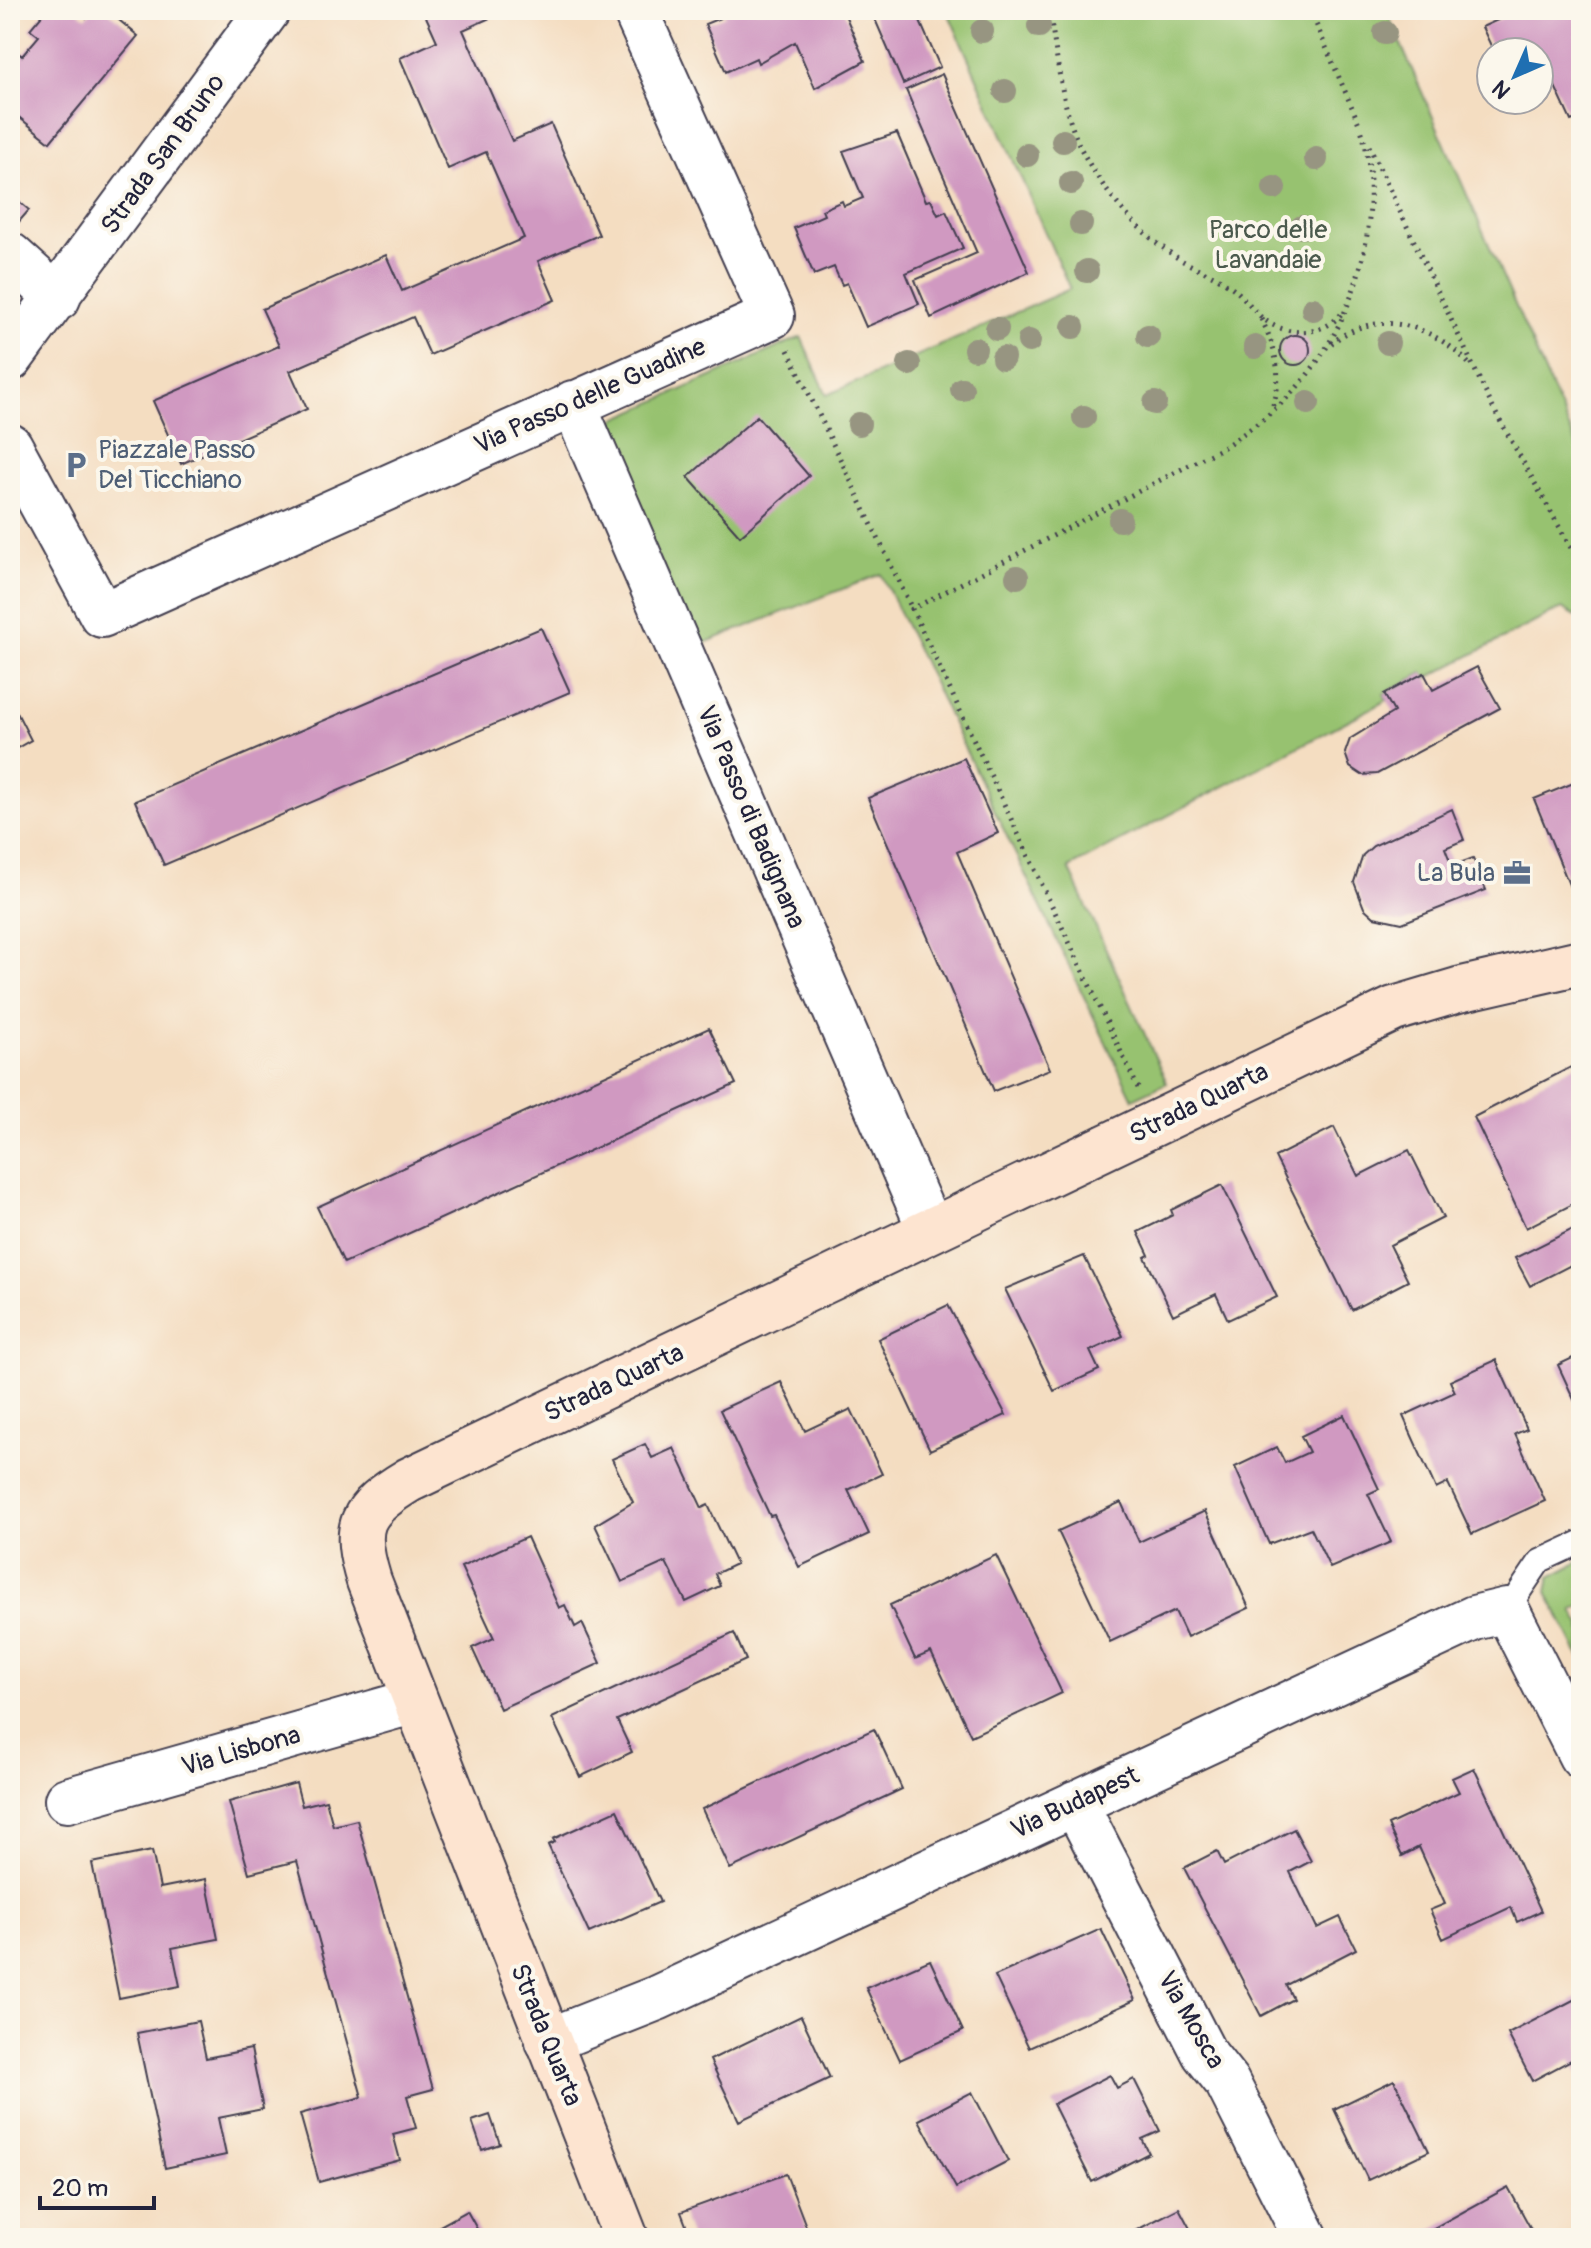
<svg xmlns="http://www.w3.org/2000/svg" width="1591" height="2248" font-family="Pangolin,sans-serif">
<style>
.green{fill:#97c26f;stroke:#5c7255;stroke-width:2}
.building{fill:#d099c1}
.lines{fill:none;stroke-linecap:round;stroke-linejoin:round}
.lane-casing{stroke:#423e4f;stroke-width:26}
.street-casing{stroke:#423e4f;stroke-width:48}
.secondary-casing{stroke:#423e4f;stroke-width:48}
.path{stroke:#423e4f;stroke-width:5;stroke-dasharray:2 6;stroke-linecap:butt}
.lane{stroke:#fff;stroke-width:22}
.street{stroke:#fff;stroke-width:44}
.secondary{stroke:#fde4d0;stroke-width:44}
.tree{fill:#979581}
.labels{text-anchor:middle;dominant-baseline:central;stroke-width:8;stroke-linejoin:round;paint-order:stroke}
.street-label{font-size:26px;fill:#22223b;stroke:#fbf7ec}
.park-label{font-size:26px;fill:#4b5a4d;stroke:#fbf7ec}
.service-label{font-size:26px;fill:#4e5e75;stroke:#fbf7ec;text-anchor:start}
</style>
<rect width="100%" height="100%" fill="#fbf7ec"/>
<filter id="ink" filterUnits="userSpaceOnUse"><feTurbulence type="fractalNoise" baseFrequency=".0125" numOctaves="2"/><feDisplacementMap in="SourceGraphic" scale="16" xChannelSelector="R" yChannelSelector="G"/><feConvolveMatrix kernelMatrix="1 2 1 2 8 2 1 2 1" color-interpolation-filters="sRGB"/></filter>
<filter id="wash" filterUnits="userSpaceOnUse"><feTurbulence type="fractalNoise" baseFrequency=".006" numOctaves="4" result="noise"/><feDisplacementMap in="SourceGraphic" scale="32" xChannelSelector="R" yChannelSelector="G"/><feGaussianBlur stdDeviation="1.8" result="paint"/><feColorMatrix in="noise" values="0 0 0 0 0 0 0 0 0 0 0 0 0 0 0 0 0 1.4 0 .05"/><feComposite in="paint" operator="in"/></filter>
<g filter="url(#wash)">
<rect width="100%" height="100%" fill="#f4ddc1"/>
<path class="green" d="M947,10H1386L1581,455V619L1562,608L1427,678L1423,673L1384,694L1387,700L1069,868L1167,1083L1133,1099L881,574L694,647L595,428L801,337L827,395L1070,289Z
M1581,1561V1606L1573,1610L1581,1625V1659L1547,1592L1550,1577Z"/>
<g id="blocks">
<path class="building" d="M46,10H76L86,18L92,10H107L138,36L50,142L10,110V55L15,50L22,56L39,36L30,29Z
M423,10H499L501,13L463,30L512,141L551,124L599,235L538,261L555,300L430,355L413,317L290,371L307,409L181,464L153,401L279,346L262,309L386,255L402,291L524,238L486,152L448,169L400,58L437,41Z
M722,10H843L865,61L815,88L795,42L758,63L756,58L726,72L705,24L725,16Z
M871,10H915L940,67L903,84Z
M1520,10H1581V117L1571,121L1548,71L1539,75V52H1494L1482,27Z
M942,74L1029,272L931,318L915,280L977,253L906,90Z
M897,133L926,201L931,200L938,215L946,211L963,248L906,273L919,304L866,327L847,283L842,285L834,267L814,275L794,228L824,215L822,210L842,201L844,206L863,198L843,151Z
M10,194L29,210L10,232Z
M1280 350a15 15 0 1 1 30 0a15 15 0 1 1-30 0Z
M757,416L809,476L740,536L688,477Z
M541,628L570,692L164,865L135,801Z
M1477,667L1500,708L1377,774L1362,775L1350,767L1345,753L1350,739L1394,712L1384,694L1424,673L1433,690Z
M10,699L31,740L10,752Z
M964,758L998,833L957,852L1050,1069L994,1091L868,798Z
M1581,780V914L1534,799Z
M1452,809L1464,840L1445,848L1452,866L1473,858L1486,890L1402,923L1374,917L1364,908L1354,882L1363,855L1373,846Z
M709,1028L736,1084L344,1263L317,1207Z
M1581,1062V1200L1526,1228L1474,1117Z
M1334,1127L1358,1176L1409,1150L1443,1218L1390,1245L1408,1281L1352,1310L1275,1157Z
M1222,1185L1277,1297L1228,1320L1216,1294L1173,1315L1145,1257L1149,1255L1138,1232L1173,1215L1171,1210Z
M1581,1225V1260L1530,1286L1515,1258Z
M1084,1256L1123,1336L1090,1351L1099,1370L1054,1391L1005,1289Z
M948,1305L1006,1415L930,1450L878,1339Z
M1581,1354V1402L1576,1404L1558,1365Z
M1496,1360L1527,1429L1515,1434L1545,1501L1472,1534L1448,1483L1436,1489L1403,1416L1455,1392L1450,1381Z
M781,1382L805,1431L851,1409L882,1474L848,1490L869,1534L799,1567L774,1515L770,1516L720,1410Z
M1344,1415L1379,1489L1368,1494L1391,1542L1330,1568L1311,1528L1269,1544L1235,1467L1277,1447L1285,1463L1309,1452L1301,1436Z
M645,1444L652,1458L674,1448L702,1508L708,1505L736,1564L715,1574L720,1586L686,1602L666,1562L622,1582L595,1525L633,1502L612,1459Z
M1121,1502L1139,1542L1205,1511L1249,1608L1187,1637L1175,1611L1110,1642L1058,1531Z
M527,1537L559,1608L565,1605L575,1627L582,1623L601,1663L500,1709L472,1648L494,1638L461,1567Z
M996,1555L1062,1693L971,1736L931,1652L915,1659L890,1605Z
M734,1633L746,1660L617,1720L632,1752L580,1777L552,1718Z
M874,1729L902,1789L730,1869L702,1809Z
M1474,1768L1541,1911L1517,1922L1511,1907L1443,1939L1430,1910L1445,1904L1419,1847L1402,1856L1388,1825L1459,1792L1452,1778Z
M296,1783L302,1806L326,1800L333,1826L357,1820L433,2089L407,2096L416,2128L393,2134L400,2160L319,2182L300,2114L362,2097L297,1861L249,1873L229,1802Z
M617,1810L660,1902L589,1933L548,1845L555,1842L553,1839Z
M1294,1829L1311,1861L1290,1872L1317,1928L1340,1917L1356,1949L1286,1985L1293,1999L1261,2016L1184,1868L1217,1851L1224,1865Z
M152,1851L160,1888L206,1879L218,1939L172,1948L180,1986L119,1998L92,1863Z
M1101,1929L1135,2000L1029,2048L995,1976Z
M930,1960L963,2031L900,2060L866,1988Z
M1581,1996V2079L1571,2060L1532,2081L1508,2034Z
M801,2016L830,2078L739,2121L710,2060Z
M198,2021L206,2058L251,2049L263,2109L218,2118L226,2155L165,2168L137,2033Z
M1110,2075L1117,2088L1134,2079L1160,2131L1142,2139L1149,2153L1092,2182L1053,2104Z
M1394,2080L1429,2151L1368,2180L1334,2109Z
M972,2092L1008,2161L956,2188L919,2120Z
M490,2115L500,2144L482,2150L472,2121Z
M786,2174L809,2234L796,2238H691L681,2212Z
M1508,2187L1536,2238H1422L1421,2235Z
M1179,2208L1195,2238H1128L1127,2235Z
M467,2211L482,2238H418Z"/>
</g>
</g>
<g filter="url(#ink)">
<use href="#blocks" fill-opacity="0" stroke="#423e4f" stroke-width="2"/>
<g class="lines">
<g class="lane-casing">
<path id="lane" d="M1507,1610L1540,1561L1581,1542"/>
</g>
<g class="street-casing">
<path id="street" d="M10,255L58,298
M10,359L268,10
M573,403L930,1230
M10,446L102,615L772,316L635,10
M67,1800L415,1701
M1075,1803L1204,2053L1227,2082L1306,2238
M548,2041L657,1998L1474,1618L1507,1610L1581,1756"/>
</g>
<g class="secondary-casing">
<path id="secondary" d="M626,2238L369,1581C352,1526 359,1510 409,1480L1394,1009L1458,990L1581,962"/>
</g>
<path class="path" d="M1049,10C1058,58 1061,115 1086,158C1109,199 1141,235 1181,260C1197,269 1215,275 1230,286C1242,294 1250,306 1260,316C1283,337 1322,338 1342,313
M1310,10L1360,126
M1369,146L1493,408L1581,566
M1261,319C1275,344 1285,382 1271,409
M1331,344C1375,306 1435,325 1470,365
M788,350L912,609
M1138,1088L912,609L1224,447C1257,425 1288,402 1311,370C1360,307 1386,203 1360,126"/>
<use href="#lane" class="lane"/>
<use href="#street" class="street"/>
<use href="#secondary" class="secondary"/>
</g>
<g class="tree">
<circle cx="1039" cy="26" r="12"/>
<circle cx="982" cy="31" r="12"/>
<circle cx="1385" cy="33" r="12"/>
<circle cx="1005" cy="91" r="12"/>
<circle cx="1063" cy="141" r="12"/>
<circle cx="1027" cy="155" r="12"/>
<circle cx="1316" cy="159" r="12"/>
<circle cx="1071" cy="183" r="12"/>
<circle cx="1274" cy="188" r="12"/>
<circle cx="1081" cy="224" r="12"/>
<circle cx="1302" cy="227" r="12"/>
<circle cx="1087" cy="271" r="12"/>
<circle cx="1313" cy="309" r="12"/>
<circle cx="1073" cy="327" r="12"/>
<circle cx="997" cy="329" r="12"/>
<circle cx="1148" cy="336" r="12"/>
<circle cx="1029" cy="341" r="12"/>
<circle cx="1388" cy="343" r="12"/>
<circle cx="1255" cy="347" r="12"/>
<circle cx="975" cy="349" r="12"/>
<circle cx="1003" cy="358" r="12"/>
<circle cx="909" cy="364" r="12"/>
<circle cx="962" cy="389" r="12"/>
<circle cx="1155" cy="403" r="12"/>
<circle cx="1308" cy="403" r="12"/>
<circle cx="1084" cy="417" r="12"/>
<circle cx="859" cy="424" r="12"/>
<circle cx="1120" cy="520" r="12"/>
<circle cx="1017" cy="577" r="12"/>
</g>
</g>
<defs>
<g id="parking-bare" transform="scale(2.16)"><path d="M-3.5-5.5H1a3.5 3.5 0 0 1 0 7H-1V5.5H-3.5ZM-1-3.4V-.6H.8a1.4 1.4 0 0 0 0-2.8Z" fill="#5c6f8a" stroke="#fbf7ec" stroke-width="2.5" paint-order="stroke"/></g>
<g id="office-bare" transform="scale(2.16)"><path d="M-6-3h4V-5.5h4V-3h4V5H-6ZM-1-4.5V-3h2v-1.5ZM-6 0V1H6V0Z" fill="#5c6f8a" stroke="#fbf7ec" stroke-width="2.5" paint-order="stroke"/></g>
</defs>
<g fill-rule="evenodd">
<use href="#parking-bare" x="76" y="465"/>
<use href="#office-bare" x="1517" y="873"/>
</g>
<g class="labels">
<g class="street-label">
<text transform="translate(163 154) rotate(-54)">Strada San Bruno</text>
<text transform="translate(590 396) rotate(-24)">Via Passo delle Guadine</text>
<text transform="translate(751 817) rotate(67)">Via Passo di Badignana</text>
<text transform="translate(1199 1103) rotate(-26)">Strada Quarta</text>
<text transform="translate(614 1383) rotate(-25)">Strada Quarta</text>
<text transform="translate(241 1751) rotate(-16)">Via Lisbona</text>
<text transform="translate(1075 1803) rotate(-25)">Via Budapest</text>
<text transform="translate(1191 2020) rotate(60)">Via Mosca</text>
<text transform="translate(546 2035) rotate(68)">Strada Quarta</text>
</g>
<g class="park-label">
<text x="1268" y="230">Parco delle<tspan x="1268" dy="30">Lavandaie</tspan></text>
</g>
<g class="service-label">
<text x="98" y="450">Piazzale Passo<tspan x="98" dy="30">Del Ticchiano</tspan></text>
<text x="1495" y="873" text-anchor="end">La Bula</text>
</g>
</g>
<rect width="1591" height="2248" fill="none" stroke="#fbf7ec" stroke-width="40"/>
<g transform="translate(1515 76) rotate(225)"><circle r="38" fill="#fbf7ec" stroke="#a4a2a5" stroke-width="2"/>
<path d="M0-6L14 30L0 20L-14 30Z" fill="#1f6fb2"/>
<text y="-12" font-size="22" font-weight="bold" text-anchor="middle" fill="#22223b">N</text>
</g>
<path d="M40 2196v12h114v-12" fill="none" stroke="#22223b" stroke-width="4"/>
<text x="52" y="2196" font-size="24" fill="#22223b" stroke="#fbf7ec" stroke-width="6" paint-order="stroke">20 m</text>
</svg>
